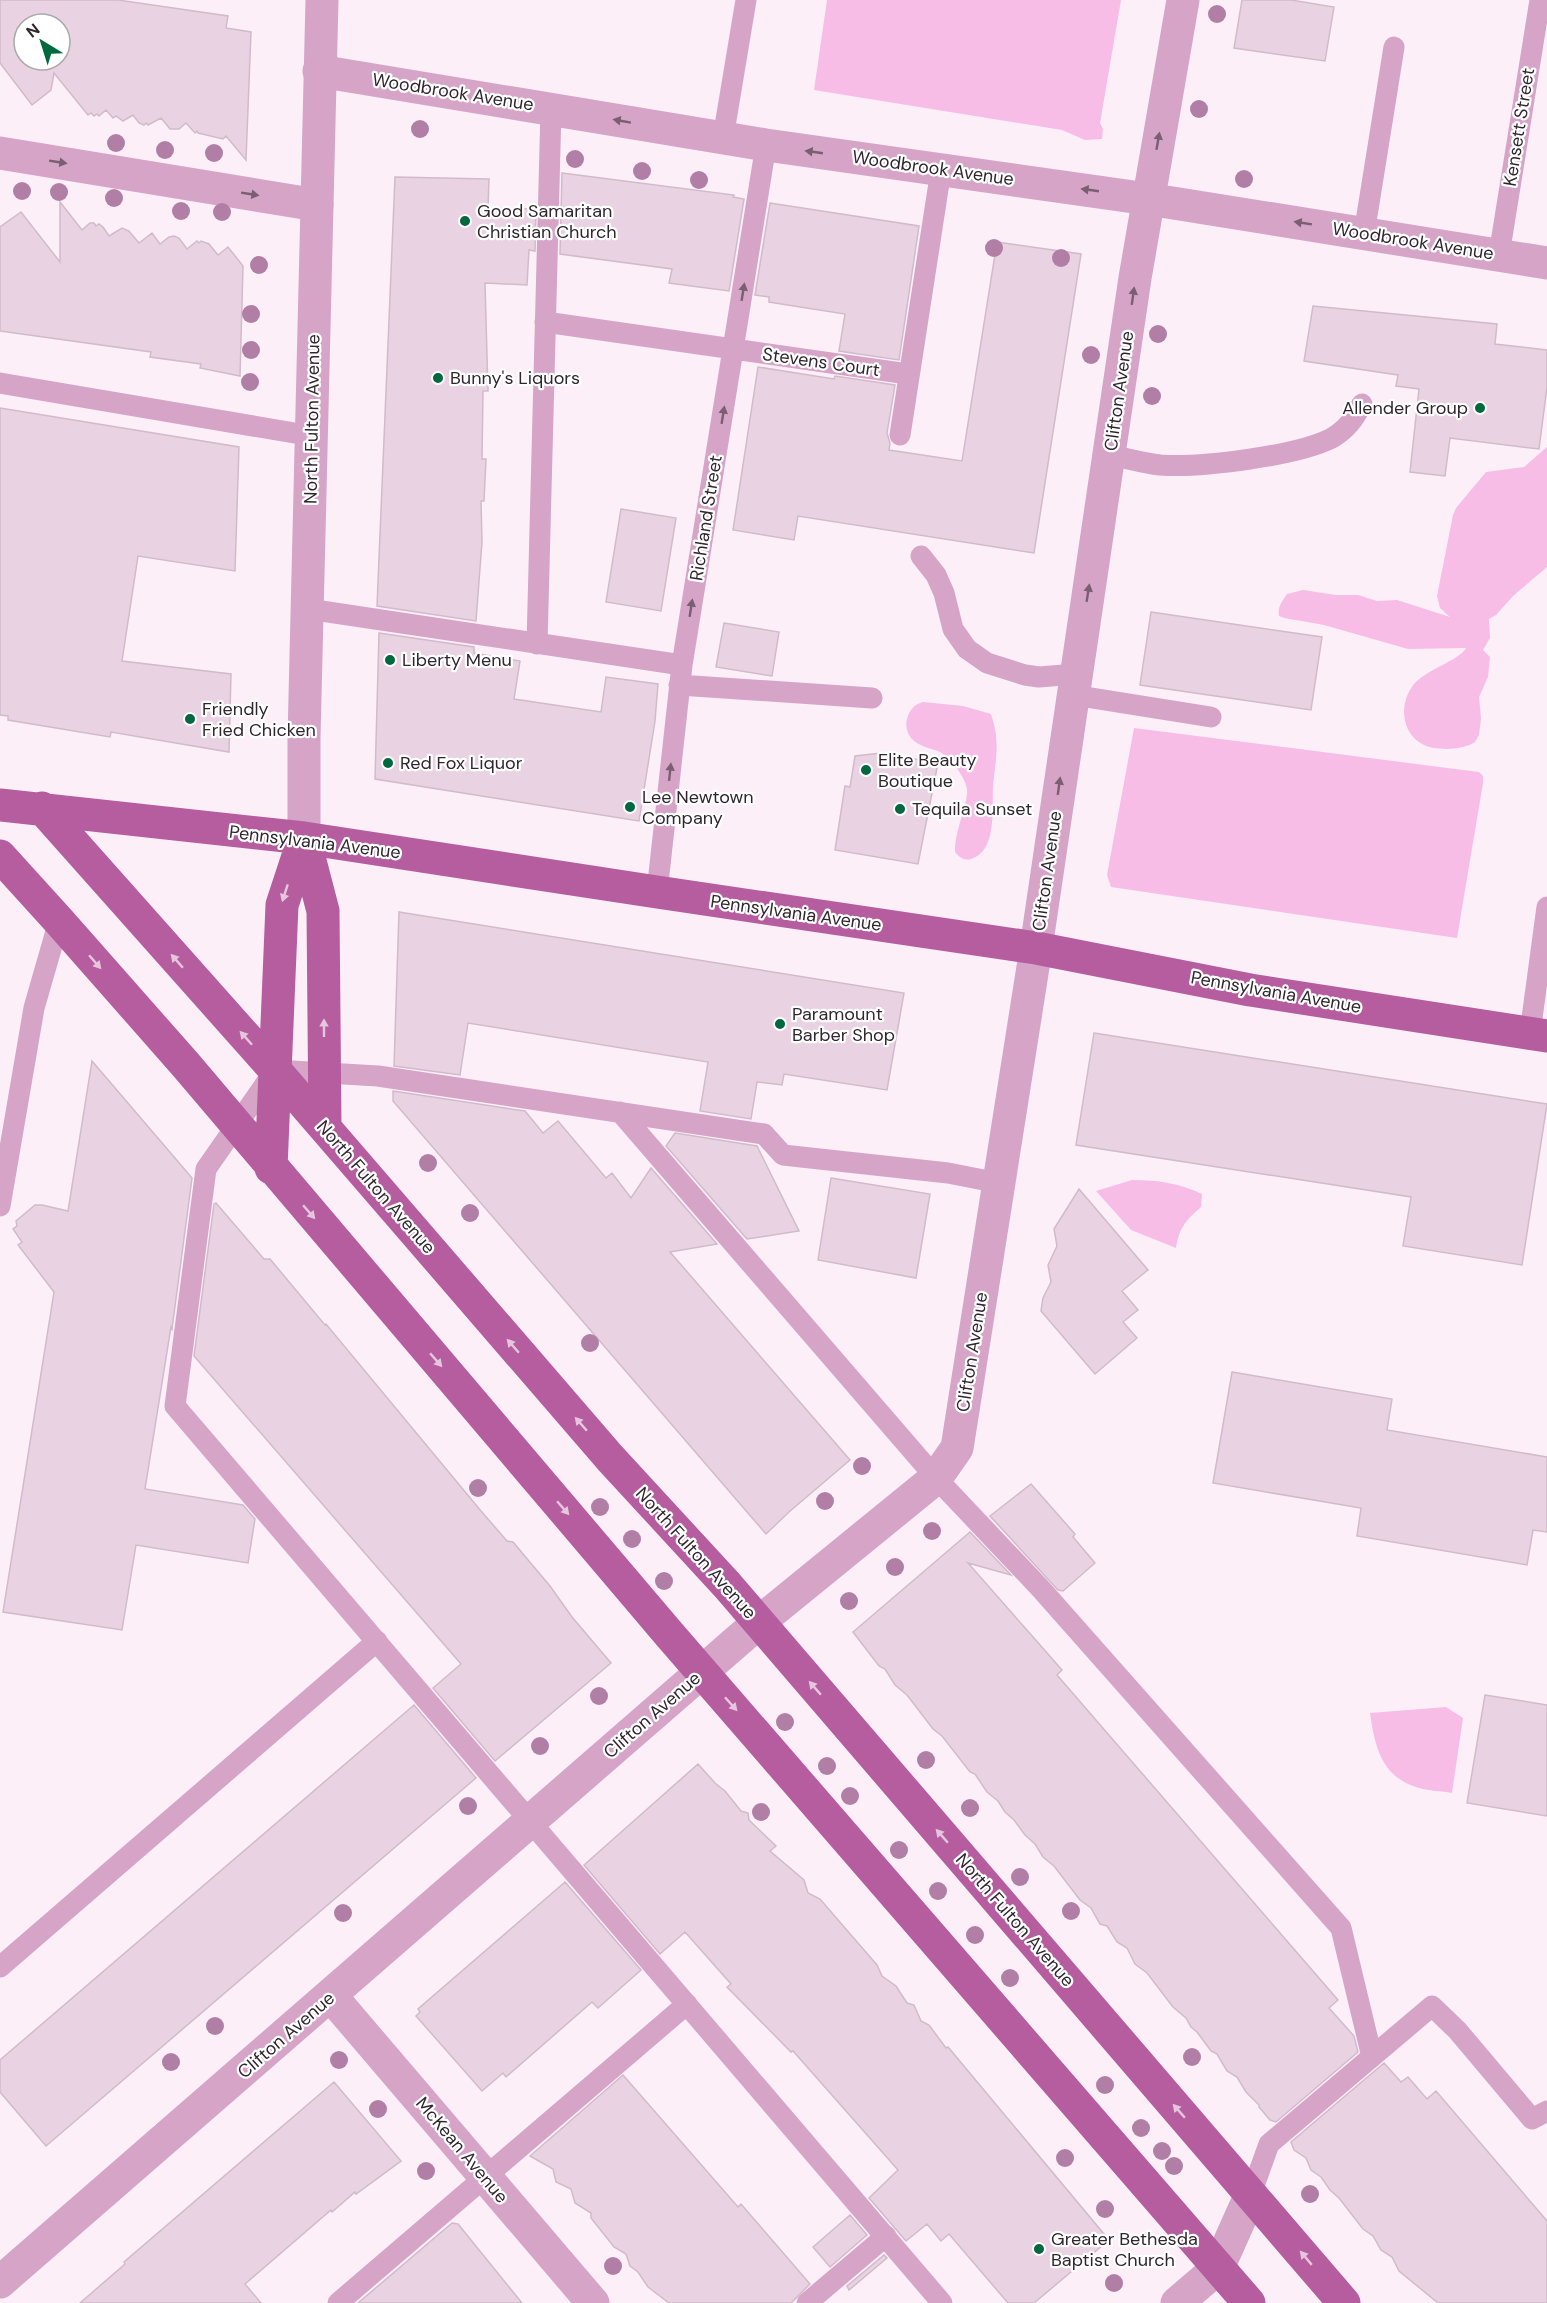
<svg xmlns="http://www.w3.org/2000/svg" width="1547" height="2303" font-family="'DM Sans',sans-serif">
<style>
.green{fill:#f7bde6}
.building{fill:#e9d2e2;stroke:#d1bbca;stroke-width:1.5;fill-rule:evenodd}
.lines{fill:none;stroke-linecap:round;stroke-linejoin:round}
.service{stroke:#d5a4c7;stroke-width:21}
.minor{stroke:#d5a4c7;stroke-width:33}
.tertiary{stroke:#d5a4c7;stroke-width:33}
.primary{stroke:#b55d9f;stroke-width:33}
.tree{fill:#b17fa6}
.oneway{fill:#7a5f72}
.oneway2{fill:#e5c6dd}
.poi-dot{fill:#00683e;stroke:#fff;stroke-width:2}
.labels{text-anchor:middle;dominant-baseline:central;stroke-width:4.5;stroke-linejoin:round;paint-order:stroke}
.street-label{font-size:18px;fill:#2f272d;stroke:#fff}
.poi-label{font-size:18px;fill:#2f272d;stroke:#fff;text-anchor:start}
</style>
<rect width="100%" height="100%" fill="#fdeff8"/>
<path class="green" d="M827,0H1121L1100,123L1103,129L1102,139L1085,140L1062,130L814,90Z
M1547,447V567L1513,596L1496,615L1489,619L1490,638L1483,650L1490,657L1488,677L1479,697L1481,718L1479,735L1475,742C1464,749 1447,750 1435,748C1404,744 1395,708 1414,684C1427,669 1460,660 1466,648L1408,649L1324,625L1284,618L1279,616C1277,607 1283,600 1287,594L1303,590L1336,595H1358L1377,601L1397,600L1450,617L1440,608L1437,596L1453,515L1456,508L1486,472L1524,467Z
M923,702L963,706L991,714C1001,744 995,759 993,788C992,810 997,851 971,859C964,861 959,857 955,852C954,833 969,801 967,789C965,777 951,758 940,752C931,748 919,747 911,738C901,726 908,705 923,702Z
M1134,728L1479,772L1483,776V783L1457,938L1111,887L1107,875Z
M1132,1180C1158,1180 1179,1183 1202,1194L1201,1207C1186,1220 1179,1228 1176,1248L1131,1230L1096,1191Z
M1446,1707L1463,1718L1452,1793C1441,1791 1429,1791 1419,1788C1381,1777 1375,1747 1370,1713Z"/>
<path class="building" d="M0,0H118L228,16L226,28L251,32L246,160L226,136L223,139L198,133L197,131L195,133L186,123L179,129H170L161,118L148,125L146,123L144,125L139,123L133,115L123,121L116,116L113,118L106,110L99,116L97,114L94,116L91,113L88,115L54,73L51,90L32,105L0,63ZM24,24H60V60H24Z
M1242,0H1291L1334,7L1325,61L1234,48Z
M562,173L734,195L733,197L744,199L729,291L669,283L672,269L560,254Z
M395,177L489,179L488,208L536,209L535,251L529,250L527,285L485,283L488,391H483L482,459H486L484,501H481L482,542L476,621L377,606Z
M60,202L82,230L90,223H94L96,226L99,224L103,227L109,236L122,228L129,231L139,243L152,233L160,244L169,237L174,236L179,238L187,249L197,241L199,243L201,241L209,244L218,255L228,247L243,266L240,376L200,368L201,364L150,357L151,352L0,331V227L21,212L60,262Z
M770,203L919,226L899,360L839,351L845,314L769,302V297L755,295Z
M997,242L1081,254L1034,553L798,516L794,540L733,530L758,367L834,379L835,376L895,385L887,433L890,443L889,450L962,461Z
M1313,306L1497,324L1495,344L1547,350V387L1539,449L1450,438L1445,476L1410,472L1419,389L1396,386L1398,375L1304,361Z
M0,408L239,447L235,571L138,556L122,661L231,674L229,752L111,732L110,737L8,720V716L0,715Z
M621,509L676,518L661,611L606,602Z
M1151,612L1322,637L1311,710L1140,685Z
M724,623L779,632L772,676L716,667Z
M379,633L474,647V653L520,661L514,699L601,712L606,677L658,684L655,721L639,821L375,779Z
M881,753L938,763L918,864L835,850L845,786L850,787L855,756Z
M399,912L904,993L887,1090L784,1074L782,1085L757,1082L751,1119L700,1111L708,1062L468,1023L460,1075L394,1066Z
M1094,1033L1547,1104L1522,1265L1403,1246L1411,1197L1076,1145Z
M92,1061L192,1178L172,1329L171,1327L145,1489L243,1505L255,1519L248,1563L136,1545L122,1630L3,1612L54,1292L18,1245L22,1242L13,1229L17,1226L16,1221L35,1205H42L68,1211Z
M393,1091L525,1111L543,1133L558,1121L606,1178L612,1173L631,1198L651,1168L717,1244L670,1252L850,1460L789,1512L766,1534L393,1101Z
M675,1133L757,1146L799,1231L747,1239L666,1146Z
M831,1178L930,1194L916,1278L818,1260Z
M1079,1189L1148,1270L1122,1291L1138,1310L1123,1322L1137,1338L1095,1374L1041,1311L1043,1298L1051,1282L1048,1265L1057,1246L1054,1229Z
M216,1203L264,1259H270L325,1325L326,1324L481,1511L507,1541L513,1542L550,1586L572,1617L611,1663L495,1761L433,1688L461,1664L194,1356L214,1204Z
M1232,1372L1392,1399L1387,1430L1547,1457V1532L1533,1530L1527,1565L1357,1536L1361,1508L1213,1483Z
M1031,1484L1075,1534L1073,1537L1095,1563L1063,1591L1058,1590L990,1516Z
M970,1532L1011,1575L968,1563L1062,1670L1057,1675L1338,2000L1329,2008L1354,2036L1358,2052L1276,2122L1270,2120L1259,2107V2105L1246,2092L1237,2077L1227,2071L1217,2054L1211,2051L1197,2032L1191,2027L1186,2018L1173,2007L1147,1973L1135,1964L1127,1948L1117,1942L1107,1926L1100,1924L1091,1908L1080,1900L1054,1866L1043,1857L1035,1844L1025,1835L1014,1820L1005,1812L998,1801L987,1792L975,1774L970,1772L942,1736L933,1729L907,1695L895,1685L885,1669L879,1666L853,1632Z
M1485,1695L1547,1705V1816L1467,1803Z
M414,1705L476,1778L46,2146L0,2092V2060Z
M698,1764L715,1783L725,1791L741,1811L748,1813L749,1820L776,1846L770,1851L804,1880L808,1893L820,1899L877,1965L882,1976L896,1986L907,2003L914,2005L921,2021L929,2025L946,2048L948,2047L1109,2240L1034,2303H1008L949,2234L941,2241L927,2224L906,2241L869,2198L898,2170L793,2051L791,2052L727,1987L731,1984L685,1932L660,1954L584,1865Z
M565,1882L641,1970L598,2008L592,2002L506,2077L503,2073L482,2091L416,2016L420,2012L418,2009Z
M1384,2063L1401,2082L1408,2077L1427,2099L1436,2091L1547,2221V2303H1438L1399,2271L1392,2257L1381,2250L1373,2236L1363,2229L1339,2198L1330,2190L1321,2177L1311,2170L1306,2158L1294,2150L1291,2142Z
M623,2075L738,2207L741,2204L810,2284L791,2303H669L648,2287L638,2272L630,2266L626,2254L614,2247L591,2218V2213L575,2203L571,2189L556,2182L553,2169L530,2156Z
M334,2082L401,2161L356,2194L355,2192L332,2212L331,2210L245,2284L261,2303H80L125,2264L124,2262Z
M850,2215L867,2235L830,2267L813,2247Z
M452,2223L458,2224L522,2303H358Z
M884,2255L887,2258L849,2290L847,2286Z"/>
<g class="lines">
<path class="service" d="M723,138L746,0
M1364,234L1394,47
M1499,255L1540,0
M545,322L908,374
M0,383L312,436
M900,435L941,170
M1110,455C1126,458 1143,463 1160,465C1200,468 1297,456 1332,438C1347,429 1354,419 1362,404
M921,556L936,575L944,593L953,629L967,649L987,663L1025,675L1039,677L1076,674
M308,609L682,665
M537,644L551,109
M679,685L872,698
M1073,695L1211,717
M657,892L682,665L766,145
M1530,1033L1547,907
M620,1112L936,1478L1041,1589L1341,1928L1372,2057
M0,1206L34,1008L59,921
M0,1967L377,1641
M1251,2194L1269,2144L1432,2006L1457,2030L1532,2119L1547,2111
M338,2303L687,2004
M807,2303L886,2236
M942,2303L175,1406L206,1169L275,1070L378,1076L764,1134L783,1155L948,1173L999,1183"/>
<path class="minor" d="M319,71L766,145L1148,199L1547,263
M0,153L317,205
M758,1623L936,1478L957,1448L1036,948L1135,278L1183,0
M331,1996L593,2303
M1177,2303L1218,2268L1251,2194"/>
<path class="tertiary" d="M304,838V738L322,0
M0,2282L758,1623"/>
<path class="primary" d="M0,805L304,838L657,892L1036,948L1250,990L1547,1036
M42,808L275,1070L610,1458L727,1585L1344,2303
M304,838L323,911L325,1128
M0,856L59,921L185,1064L669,1634L1249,2303
M271,1168L282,905L304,838"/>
</g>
<g class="tree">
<circle cx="1217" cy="14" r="9"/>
<circle cx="1199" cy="109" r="9"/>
<circle cx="420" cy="129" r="9"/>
<circle cx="116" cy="143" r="9"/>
<circle cx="165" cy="150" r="9"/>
<circle cx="214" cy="153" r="9"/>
<circle cx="575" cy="159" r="9"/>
<circle cx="642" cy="171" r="9"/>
<circle cx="1244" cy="179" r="9"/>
<circle cx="699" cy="180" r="9"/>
<circle cx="22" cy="191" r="9"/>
<circle cx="59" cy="192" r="9"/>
<circle cx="114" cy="198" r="9"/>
<circle cx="181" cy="211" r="9"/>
<circle cx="222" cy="212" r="9"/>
<circle cx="994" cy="248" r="9"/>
<circle cx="1061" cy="258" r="9"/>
<circle cx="259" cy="265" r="9"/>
<circle cx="251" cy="314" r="9"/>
<circle cx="1158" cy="334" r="9"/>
<circle cx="251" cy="350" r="9"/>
<circle cx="1091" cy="355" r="9"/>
<circle cx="250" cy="382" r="9"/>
<circle cx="1152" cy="396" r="9"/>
<circle cx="428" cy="1163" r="9"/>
<circle cx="470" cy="1213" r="9"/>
<circle cx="590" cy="1343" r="9"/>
<circle cx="862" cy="1466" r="9"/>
<circle cx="478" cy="1488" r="9"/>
<circle cx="825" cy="1501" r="9"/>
<circle cx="600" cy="1507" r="9"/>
<circle cx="932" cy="1531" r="9"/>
<circle cx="632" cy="1539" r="9"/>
<circle cx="895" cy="1567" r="9"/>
<circle cx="664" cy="1581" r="9"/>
<circle cx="849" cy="1601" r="9"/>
<circle cx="599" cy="1696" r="9"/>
<circle cx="785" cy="1722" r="9"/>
<circle cx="540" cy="1746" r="9"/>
<circle cx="926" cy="1760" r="9"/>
<circle cx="827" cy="1766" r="9"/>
<circle cx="850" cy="1796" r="9"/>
<circle cx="468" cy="1806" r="9"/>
<circle cx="970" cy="1808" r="9"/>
<circle cx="761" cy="1812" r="9"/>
<circle cx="899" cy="1850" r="9"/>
<circle cx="1020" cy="1877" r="9"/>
<circle cx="938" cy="1891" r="9"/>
<circle cx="1071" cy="1911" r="9"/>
<circle cx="343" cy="1913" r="9"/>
<circle cx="975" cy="1935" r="9"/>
<circle cx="1010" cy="1978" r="9"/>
<circle cx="215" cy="2026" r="9"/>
<circle cx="1192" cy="2057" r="9"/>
<circle cx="339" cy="2060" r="9"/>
<circle cx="171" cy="2062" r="9"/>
<circle cx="1105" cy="2085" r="9"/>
<circle cx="378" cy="2109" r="9"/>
<circle cx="1141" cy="2128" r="9"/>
<circle cx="1162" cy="2151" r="9"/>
<circle cx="1065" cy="2158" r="9"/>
<circle cx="1174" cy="2166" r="9"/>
<circle cx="426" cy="2171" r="9"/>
<circle cx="1310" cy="2194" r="9"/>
<circle cx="1105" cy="2209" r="9"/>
<circle cx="613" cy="2266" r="9"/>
<circle cx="1114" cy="2283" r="9"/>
</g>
<defs><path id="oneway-solid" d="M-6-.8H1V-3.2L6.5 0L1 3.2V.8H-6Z" transform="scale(1.5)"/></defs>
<g class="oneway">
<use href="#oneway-solid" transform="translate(622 121) rotate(-170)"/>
<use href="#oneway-solid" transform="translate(1158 141) rotate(-80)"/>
<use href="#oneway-solid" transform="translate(814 152) rotate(-172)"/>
<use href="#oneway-solid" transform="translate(58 162) rotate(9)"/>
<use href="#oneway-solid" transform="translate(1090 190) rotate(-172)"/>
<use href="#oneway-solid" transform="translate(250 194) rotate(9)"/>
<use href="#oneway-solid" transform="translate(1303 223) rotate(-171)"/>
<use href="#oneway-solid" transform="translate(743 292) rotate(-81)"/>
<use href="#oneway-solid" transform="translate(1133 296) rotate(-82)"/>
<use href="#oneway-solid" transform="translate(723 415) rotate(-81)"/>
<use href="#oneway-solid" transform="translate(1088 593) rotate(-81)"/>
<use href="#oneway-solid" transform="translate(691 608) rotate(-81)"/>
<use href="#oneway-solid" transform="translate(670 772) rotate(-84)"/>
<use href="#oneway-solid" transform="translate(1059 786) rotate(-82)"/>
</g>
<g class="oneway2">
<use href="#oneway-solid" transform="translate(285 893) rotate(108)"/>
<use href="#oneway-solid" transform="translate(177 961) rotate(-131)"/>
<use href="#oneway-solid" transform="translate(95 962) rotate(49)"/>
<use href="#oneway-solid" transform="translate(324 1028) rotate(-90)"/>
<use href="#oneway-solid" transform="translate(246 1038) rotate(-132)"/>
<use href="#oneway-solid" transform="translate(309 1212) rotate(49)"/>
<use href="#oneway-solid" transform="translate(513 1346) rotate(-131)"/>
<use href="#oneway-solid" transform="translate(436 1360) rotate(49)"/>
<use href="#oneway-solid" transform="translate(581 1424) rotate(-131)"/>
<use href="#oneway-solid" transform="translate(563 1508) rotate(49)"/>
<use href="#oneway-solid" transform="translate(815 1688) rotate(-131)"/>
<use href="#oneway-solid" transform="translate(731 1704) rotate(48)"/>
<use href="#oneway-solid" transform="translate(942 1836) rotate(-131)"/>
<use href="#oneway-solid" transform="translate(1179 2111) rotate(-131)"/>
<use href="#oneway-solid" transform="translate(1306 2258) rotate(-130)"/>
</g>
<g class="poi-dot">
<circle cx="465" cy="221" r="6"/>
<circle cx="438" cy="378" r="6"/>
<circle cx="1480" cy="408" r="6"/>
<circle cx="390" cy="660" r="6"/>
<circle cx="190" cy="719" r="6"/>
<circle cx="388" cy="763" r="6"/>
<circle cx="866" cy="770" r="6"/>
<circle cx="630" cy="807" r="6"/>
<circle cx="900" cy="809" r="6"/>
<circle cx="780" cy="1024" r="6"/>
<circle cx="1039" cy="2249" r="6"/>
</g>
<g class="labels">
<g class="street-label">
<text transform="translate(453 92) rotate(9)">Woodbrook Avenue</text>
<text transform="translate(1519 127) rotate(-81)">Kensett Street</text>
<text transform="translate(933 168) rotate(8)">Woodbrook Avenue</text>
<text transform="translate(1413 241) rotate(9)">Woodbrook Avenue</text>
<text transform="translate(821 362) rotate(8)">Stevens Court</text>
<text transform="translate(1119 391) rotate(-82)">Clifton Avenue</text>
<text transform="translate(312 419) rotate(-89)">North Fulton Avenue</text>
<text transform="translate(706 518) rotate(-81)">Richland Street</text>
<text transform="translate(315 842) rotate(7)">Pennsylvania Avenue</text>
<text transform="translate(1047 871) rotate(-82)">Clifton Avenue</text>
<text transform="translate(796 913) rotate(8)">Pennsylvania Avenue</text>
<text transform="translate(1276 992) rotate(10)">Pennsylvania Avenue</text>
<text transform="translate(376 1187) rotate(49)">North Fulton Avenue</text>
<text transform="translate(972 1352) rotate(-81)">Clifton Avenue</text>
<text transform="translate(696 1553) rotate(48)">North Fulton Avenue</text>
<text transform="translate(652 1715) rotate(-41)">Clifton Avenue</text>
<text transform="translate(1015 1920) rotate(49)">North Fulton Avenue</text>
<text transform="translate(286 2035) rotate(-41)">Clifton Avenue</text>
<text transform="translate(462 2150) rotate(50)">McKean Avenue</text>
</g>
<g class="poi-label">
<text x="477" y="211">Good Samaritan<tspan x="477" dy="21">Christian Church</tspan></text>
<text x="450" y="378">Bunny's Liquors</text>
<text x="1468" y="408" text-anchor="end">Allender Group</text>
<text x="402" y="660">Liberty Menu</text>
<text x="202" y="709">Friendly<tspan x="202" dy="21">Fried Chicken</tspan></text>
<text x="878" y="760">Elite Beauty<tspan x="878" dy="21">Boutique</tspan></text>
<text x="400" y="763">Red Fox Liquor</text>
<text x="642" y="797">Lee Newtown<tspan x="642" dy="21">Company</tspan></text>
<text x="912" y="809">Tequila Sunset</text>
<text x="792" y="1014">Paramount<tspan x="792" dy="21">Barber Shop</tspan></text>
<text x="1051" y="2239">Greater Bethesda<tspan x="1051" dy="21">Baptist Church</tspan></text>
</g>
</g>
<g transform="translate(42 42) rotate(322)"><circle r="28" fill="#ffffff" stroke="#aca9ab" stroke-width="1.5"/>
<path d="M0-4.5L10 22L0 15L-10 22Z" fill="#00683e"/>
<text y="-9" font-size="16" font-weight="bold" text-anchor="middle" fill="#2f272d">N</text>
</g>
</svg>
